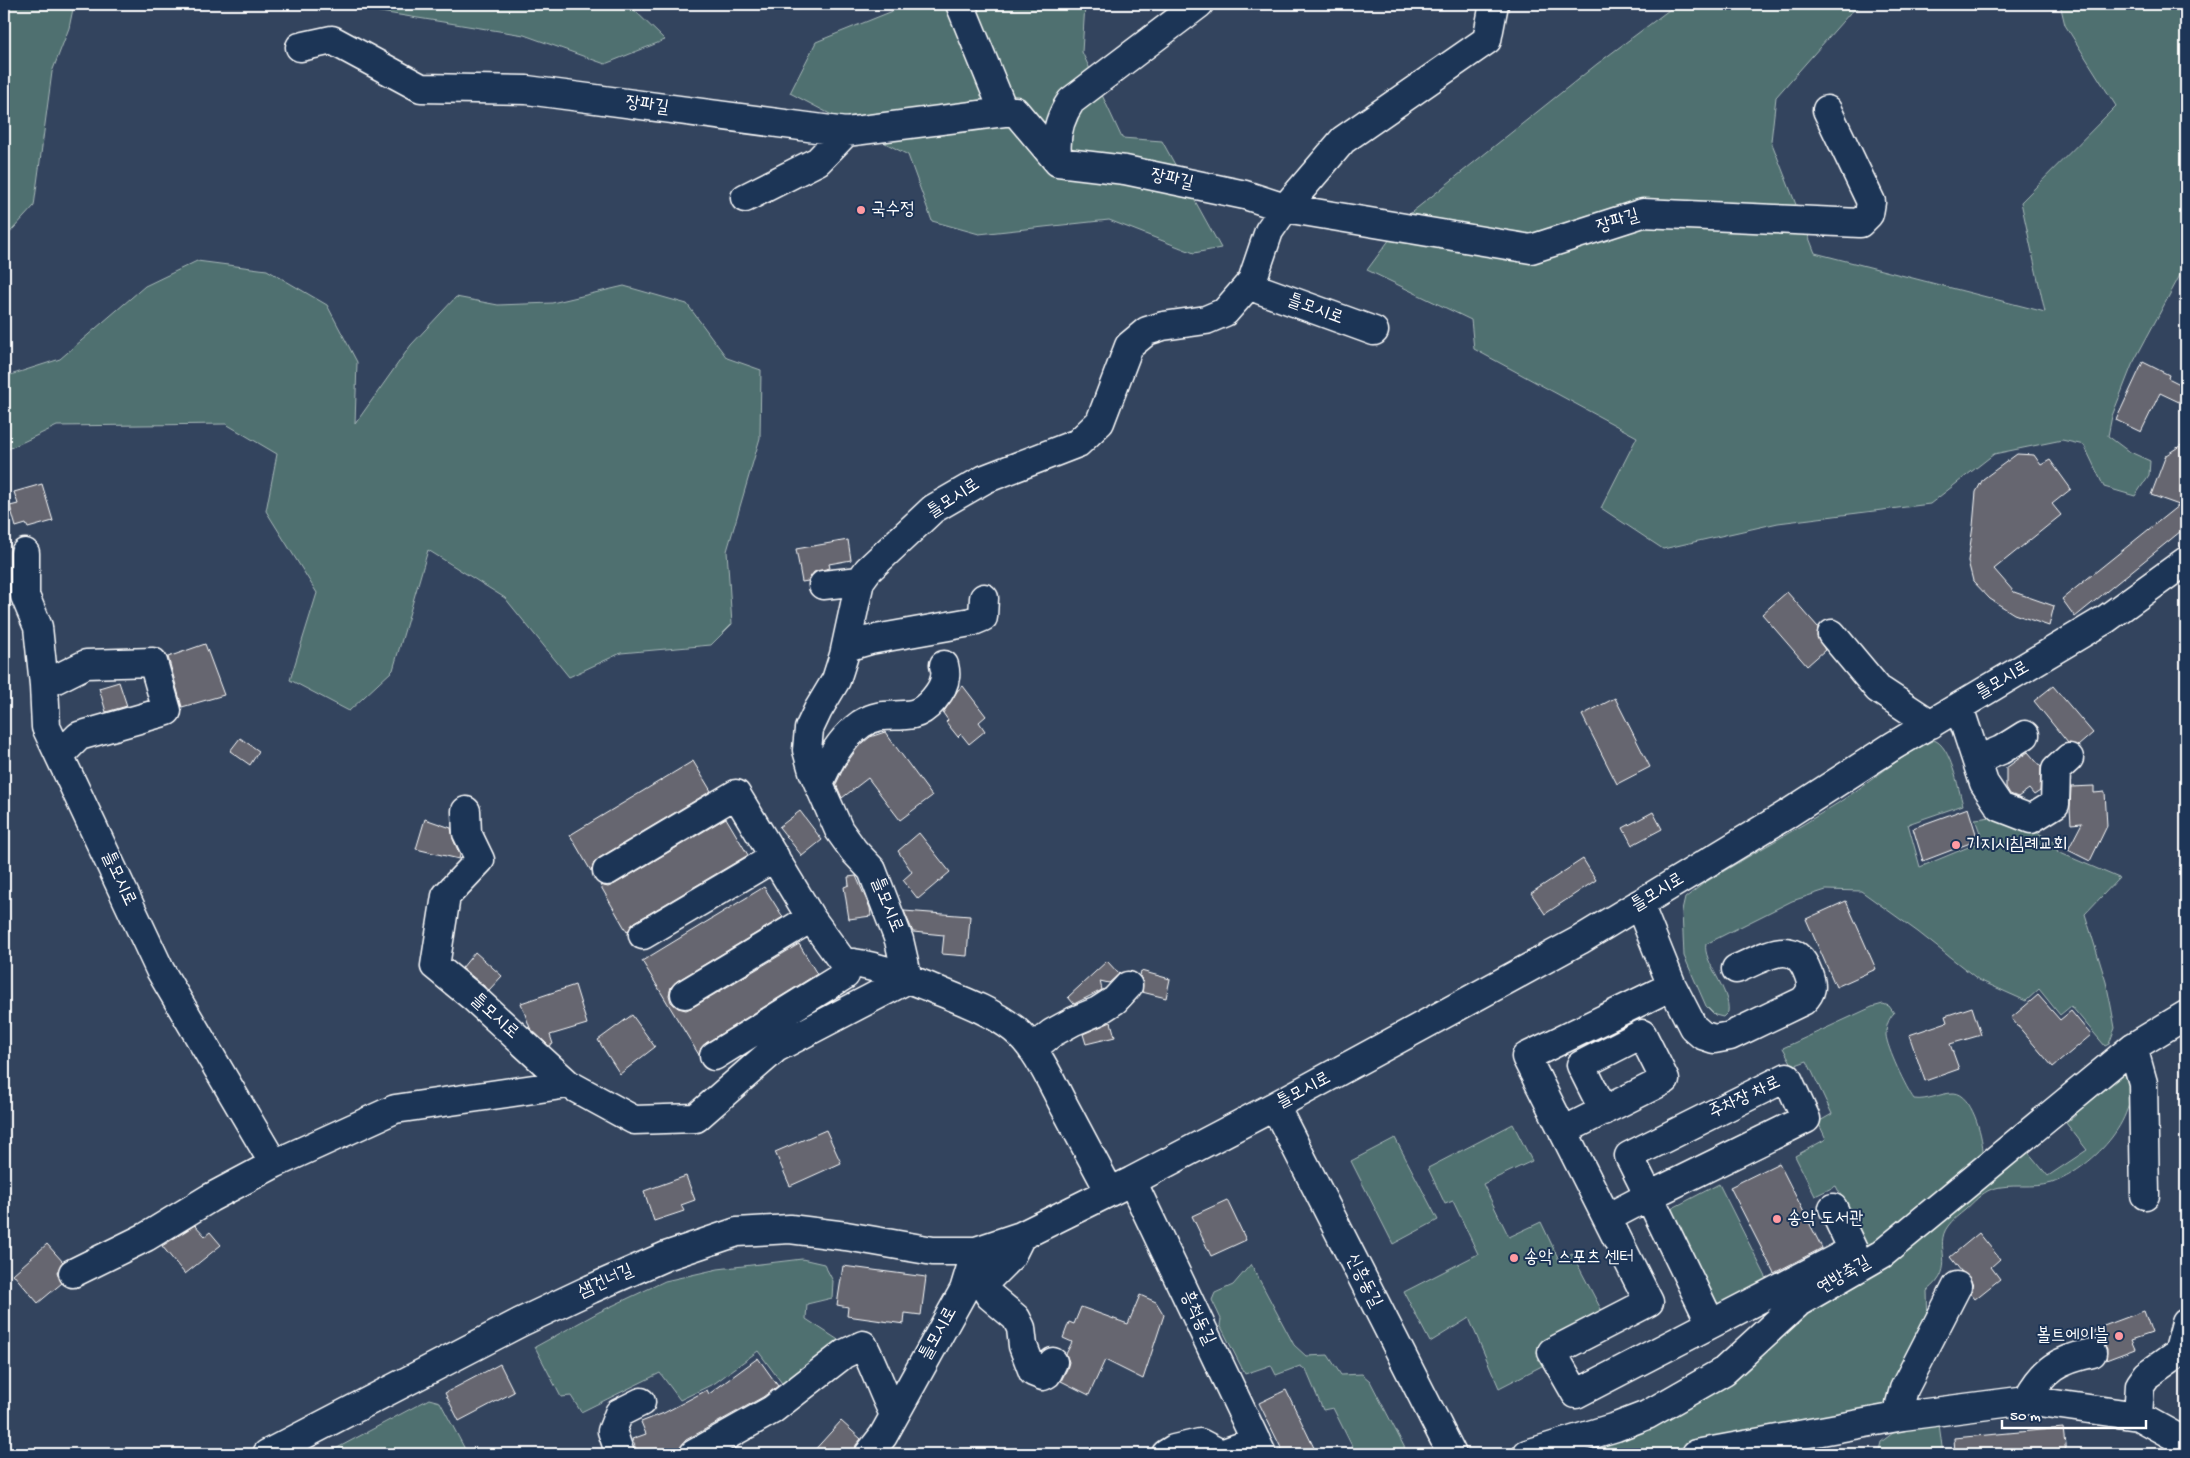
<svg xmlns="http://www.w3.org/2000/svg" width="2190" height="1458" font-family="'Gochi Hand','Poor Story',sans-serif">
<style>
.green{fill:#4f7070;stroke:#a7b8b8}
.building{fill:#666670;stroke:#fff}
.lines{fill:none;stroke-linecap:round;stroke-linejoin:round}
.minor-casing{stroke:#fff;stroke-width:31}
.minor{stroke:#1d3557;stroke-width:28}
.poi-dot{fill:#ff9aa2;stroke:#1d3557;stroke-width:2}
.labels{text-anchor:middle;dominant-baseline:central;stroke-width:4;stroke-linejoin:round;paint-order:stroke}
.street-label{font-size:18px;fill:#fff;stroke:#1d3557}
.poi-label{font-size:18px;fill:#fff;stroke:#1d3557;text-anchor:start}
</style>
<rect width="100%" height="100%" fill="#33445e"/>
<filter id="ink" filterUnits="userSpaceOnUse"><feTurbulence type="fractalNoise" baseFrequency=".02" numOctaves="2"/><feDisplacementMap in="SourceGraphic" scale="10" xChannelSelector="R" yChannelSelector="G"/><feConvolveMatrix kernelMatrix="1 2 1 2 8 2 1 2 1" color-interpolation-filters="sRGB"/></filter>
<g filter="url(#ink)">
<path class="green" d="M4,4H74L69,28L52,72L34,206L4,239Z
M367,4H628L665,40L605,64L524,35L368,10Z
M910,4H1085L1082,52L1122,138L1162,141L1221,248L1194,253L1109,220L979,234L932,221L908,155L790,93L816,42Z
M1677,4H1864L1850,13L1776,97L1771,141L1815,253L2045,312L2021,202L2116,106L2065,25L2060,4H2186V264L2132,365L2112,416L2108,436L2128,451L2150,461L2149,475L2135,496L2104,487L2084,445L2062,440L1994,454L1930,504L1778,523L1663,549L1601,508L1637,437L1474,349L1471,320L1367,270L1407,216L1597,64Z
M197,261L267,270L327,305L357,362L355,424L411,345L456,297L498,305L552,303L624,286L687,304L727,358L761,370L760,438L727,551L732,624L711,645L621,653L569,677L505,598L428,550L393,670L349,711L290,680L317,593L266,511L277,454L226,424L57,426L4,451V377L60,359L145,286Z
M1934,740C1951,746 1958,788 1963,805L1908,824L1920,867L1983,841L1975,819L1992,817L2040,834L2053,841L2058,852L2119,878L2085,914L2106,982L2111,1006L2115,1028L2109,1044L2105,1046L2071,1006L2060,1015L2039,989L2026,1001L1979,980L1918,932L1861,891L1826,890L1792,901L1706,944C1702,961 1731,990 1728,1012L1723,1017L1715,1015L1706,1006L1684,956L1682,911L1685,898L1704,883C1748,856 1794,831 1838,803C1871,782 1899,756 1934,740Z
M1883,1004L1889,1006L1894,1013C1888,1019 1886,1027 1886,1035C1887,1048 1906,1088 1914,1099C1928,1101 1940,1093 1953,1093C1972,1094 1982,1135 1983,1150L1981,1155L1867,1248L1836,1186L1815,1196L1795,1156L1826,1139L1818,1122L1832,1114L1807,1061L1793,1066L1783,1048L1872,1007Z
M2119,1064C2122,1068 2126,1072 2128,1076C2142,1119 2089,1170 2052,1183C2033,1189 2010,1183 1992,1189C1981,1193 1973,1203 1965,1210C1959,1215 1952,1220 1948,1226C1932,1247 1959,1267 1927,1291L1928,1327L1895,1412L1660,1454H1583L1582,1452L1590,1445L1800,1318L2022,1145L2048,1176L2087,1150L2066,1123L2076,1115L2069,1106Z
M1513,1124L1532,1161L1483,1184L1509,1237L1541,1222L1560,1262L1572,1254L1612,1330L1499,1388L1469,1318L1430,1342L1404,1292L1478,1254L1453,1201L1445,1204L1428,1168Z
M1395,1138L1438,1220L1393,1244L1351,1161Z
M1719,1184L1769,1283L1713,1309L1667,1211Z
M802,1259L824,1264L833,1281L832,1298L807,1304L806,1319L846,1345L787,1390L758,1351L715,1383L680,1400L660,1373L581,1412L571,1396L561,1397L535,1347L599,1312L665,1281L718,1269Z
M1251,1264L1294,1345L1306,1356L1328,1355L1341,1375L1362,1374L1370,1381L1408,1454H1356L1333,1408L1323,1410L1306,1370L1300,1366L1276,1375L1271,1365L1245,1374L1220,1325L1221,1319L1212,1300L1215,1293L1233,1285Z
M429,1399L440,1402L466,1451V1454H326Z
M1939,1424L1943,1454H1878L1881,1442L1897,1430Z"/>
<path class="building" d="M2143,362L2169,375L2168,378L2186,387V389L2179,402L2160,393L2141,432L2116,420Z
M2186,442V527L2075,617L2062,599L2179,505L2151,495L2166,455Z
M2017,454L2034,455L2041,465L2050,460L2071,489L2052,504L2061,515L1994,569L2014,592L2054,606L2049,626L2014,614L1990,599L1973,581L1968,561L1973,526L1976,492L1983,479Z
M42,484L53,521L28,528L26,524L16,527L10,506L18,504L14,492Z
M848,540L851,560L829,564L830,568L814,572L808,581L802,582L796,549Z
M1787,592L1818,627L1817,637L1825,650L1807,666L1762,614Z
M205,644L224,695L182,707L168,657Z
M119,682L127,706L106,712L99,688Z
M963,686L986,716L979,722L985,731L969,744L961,734L958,737L946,722L948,720L943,713L958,690Z
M2053,686L2093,733L2078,746L2068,743L2034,701Z
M1615,698L1650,767L1617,784L1582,715Z
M885,732L932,796L900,820L868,778L842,798L836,784L844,767L858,747L870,737Z
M240,738L259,751L250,765L230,751Z
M2028,752L2041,767L2040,791L2034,795L2029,789L2018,797L2010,794L2006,787V768Z
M693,761L711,791L599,858L594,863L591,871L570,835Z
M2094,786V793L2105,792L2107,826L2090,861L2068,850L2082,823L2071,824L2070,808L2071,787Z
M1968,808L1978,840L1923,861L1913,828Z
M800,811L822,840L802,856L779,827Z
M1653,812L1662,829L1632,845L1623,828Z
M726,818L748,855L635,922L627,932L600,885L608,887L615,884Z
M425,819L451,828L453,839L460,855L459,859L416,849Z
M919,833L950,872L918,899L903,880L912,872L898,851Z
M1583,859L1596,880L1545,914L1531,893Z
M856,876L870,908L871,916L849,919L844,887L849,885L848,877Z
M764,887L783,917L677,981L671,987L669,995L671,1002L678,1008L686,1010L693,1007L799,944L817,974L706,1043L701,1048L699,1055L642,961Z
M1846,901L1876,969L1836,987L1806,919Z
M904,911L970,916L967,956L942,954L944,935L913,932Z
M475,952L502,976L489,990L462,968Z
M1107,961L1119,974L1109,983L1100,981L1102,990L1074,1004L1068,997Z
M1141,971L1170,979L1166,998L1142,992L1143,982L1140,976Z
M575,985L587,1024L550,1035L553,1044L549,1046L530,1028L521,1003Z
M2038,995L2060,1020L2071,1011L2091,1035L2053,1067L2011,1018Z
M1972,1007L1981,1035L1950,1044L1959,1069L1925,1081L1909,1035L1947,1022L1945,1016Z
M632,1015L655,1047L620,1074L598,1040Z
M1111,1022L1115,1037L1086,1044L1083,1034Z
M826,1130L841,1163L790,1186L775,1152Z
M1779,1163L1822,1248L1774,1273L1730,1187Z
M686,1176L695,1200L681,1205L684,1211L654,1221L644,1191Z
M1227,1200L1246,1240L1211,1256L1192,1216Z
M195,1225L205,1236L210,1232L221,1245L185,1274L162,1246Z
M1979,1233L2000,1259L1991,1267L2000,1279L1975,1299L1971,1294L1973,1286L1970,1278L1961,1271L1950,1257Z
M47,1244L63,1262L57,1272L62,1283L38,1303L13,1274Z
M843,1266L926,1277L921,1315L905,1313L904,1324L847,1316L848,1307L837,1305Z
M1140,1295L1156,1302L1164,1315L1143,1379L1105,1360L1089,1395L1061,1381L1067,1369L1069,1362L1066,1354L1072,1342L1063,1338L1069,1322L1074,1324L1081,1307L1128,1324Z
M2144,1311L2152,1333L2131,1340L2135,1349L2106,1360L2107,1349L2103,1342L2096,1338L2093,1330Z
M758,1358L778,1386L763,1397L686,1440L681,1446L679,1452L675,1454H638L632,1439L646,1434L641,1422L664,1413L707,1390L709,1394Z
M500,1364L514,1392L459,1421L445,1393Z
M1286,1390L1317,1454H1284L1259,1403Z
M841,1421L861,1439L856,1445L854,1454H811Z
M2063,1428L2066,1454H1955L1954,1438Z"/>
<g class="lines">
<g class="minor-casing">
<path id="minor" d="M960,4L1004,112L1015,111L1058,162L1125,170L1245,195L1285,208L1531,249L1643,213L1860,223L1869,214L1871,202L1827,110
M300,47L332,40L421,88L527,90L846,132L1004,112
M1058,162C1054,140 1058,120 1071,101L1199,4
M745,198L818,161L846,132
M1252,281L1261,290L1374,331
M25,553V596L38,627L44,685
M823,585L860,581
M1832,634L1878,689L1931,724
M846,647L870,640L971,622L983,617L984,598
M1959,707L1984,783L2000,807L2031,819L2055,804L2056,770L2069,758
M60,755L79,736L167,711L153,662L86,664L44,685L46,727L160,970L274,1164L395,1109L568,1084L634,1120L696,1118L776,1048L908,979L899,940L872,870L854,851L839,830L813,771L807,750L809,729L818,710L836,680L844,655L860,581L868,570L933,509L985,479L1078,443L1100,422L1129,346L1147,331L1163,326L1206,320L1225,312L1252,281L1269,231L1285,208L1343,140L1487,40L1494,4
M1977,760L2001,750L2025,735
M819,784C828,761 840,739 861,724C881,711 894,718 913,714C927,711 944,690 945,677C946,673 945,669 944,665
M466,811L467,833L480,860L446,896L435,966L474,998L568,1084
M607,871L736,794L811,918L843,962
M643,935L775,857
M1672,986L1693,1027L1702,1035L1714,1039L1730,1036L1803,1001C1812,992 1813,986 1808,973C1794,935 1764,958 1736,969
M685,994L811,918
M2133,1047L2143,1083L2145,1195
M1032,1049L1052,1033L1074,1021L1098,1011L1115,1000L1128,986
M714,1056L845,975L843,962C874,964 901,976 929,987C958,999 990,1010 1014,1029C1036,1047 1049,1077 1062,1102C1078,1132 1094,1162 1110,1192
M1275,1106L1452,1454
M1563,1131L1665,1080L1642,1034L1581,1065L1604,1111
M1132,1181L1262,1454
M1607,1218L1649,1196L1629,1156L1787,1077L1806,1119L1649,1196L1711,1324L1576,1394L1552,1352L1649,1302L1526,1057L1672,986L1639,904
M1021,1236L1011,1256L987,1280L985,1288L990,1296L1016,1318L1021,1328L1023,1346L1033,1372L1043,1376L1047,1374L1053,1362
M73,1273L146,1237L210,1198L274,1164
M1711,1324L1853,1250L1833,1208
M2027,1400C2043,1369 2059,1360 2092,1353
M1903,1416L1900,1404L1904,1389L1957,1286
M2138,1416L2140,1385L2147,1375L2178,1353L2186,1323
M267,1454L521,1322L591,1289L666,1256L737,1232L790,1229L846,1236L933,1251H976L1021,1236L1132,1181L1275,1106L1580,940L1786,815L1893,746L2106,619L2186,561
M620,1454L612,1431L619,1413L641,1402
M694,1454L772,1410L844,1354L863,1345C875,1367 882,1392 894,1414
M869,1454L883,1436L964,1290L976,1251
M1166,1454L1174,1449L1200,1443L1221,1454L1256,1441
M1527,1454L1616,1427L1647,1415L1724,1371L1799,1302L1882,1254L2133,1047L2186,1015
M1696,1454L1903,1416L2027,1400L2138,1416L2174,1436L2186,1454"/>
</g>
<use href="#minor" class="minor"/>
</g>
</g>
<g class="poi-dot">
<circle cx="861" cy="210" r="5"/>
<circle cx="1956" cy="845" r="5"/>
<circle cx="1777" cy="1219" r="5"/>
<circle cx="1514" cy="1258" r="5"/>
<circle cx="2119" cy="1336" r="5"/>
</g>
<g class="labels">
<g class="street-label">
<text transform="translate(647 106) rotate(8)">장파길</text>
<text transform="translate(1172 180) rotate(12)">장파길</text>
<text transform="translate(1618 222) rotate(-17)">장파길</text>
<text transform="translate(1315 310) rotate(20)">틀모시로</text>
<text transform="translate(954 499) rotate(-33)">틀모시로</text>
<text transform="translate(2003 681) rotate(-30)">틀모시로</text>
<text transform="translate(118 879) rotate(65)">틀모시로</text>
<text transform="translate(1658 893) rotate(-31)">틀모시로</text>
<text transform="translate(886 905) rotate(68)">틀모시로</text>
<text transform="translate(494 1017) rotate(42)">틀모시로</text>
<text transform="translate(1304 1091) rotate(-28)">틀모시로</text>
<text transform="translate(1745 1098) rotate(-25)">주차장 차로</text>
<text transform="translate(1844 1276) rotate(-30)">연방축길</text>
<text transform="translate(1363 1281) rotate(63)">신흥동길</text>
<text transform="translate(606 1282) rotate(-24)">샘건너길</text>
<text transform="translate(1197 1318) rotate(65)">흥척동길</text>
<text transform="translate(939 1334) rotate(-61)">틀모시로</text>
</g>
<g class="poi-label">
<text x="871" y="210">국수정</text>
<text x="1966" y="845">기지시침례교회</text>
<text x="1787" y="1219">송악 도서관</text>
<text x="1524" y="1258">송악 스포츠 센터</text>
<text x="2109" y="1336" text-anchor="end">볼트에이블</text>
</g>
</g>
<rect width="2190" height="1458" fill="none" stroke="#1d3557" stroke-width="20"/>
<rect x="10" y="10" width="2170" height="1438" fill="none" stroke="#fff" stroke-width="2" filter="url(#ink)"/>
<path d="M2002 1420v8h144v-8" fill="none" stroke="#ffffff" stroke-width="2.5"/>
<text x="2010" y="1420" font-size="15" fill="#ffffff" stroke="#1d3557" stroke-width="4" paint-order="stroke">50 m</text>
</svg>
